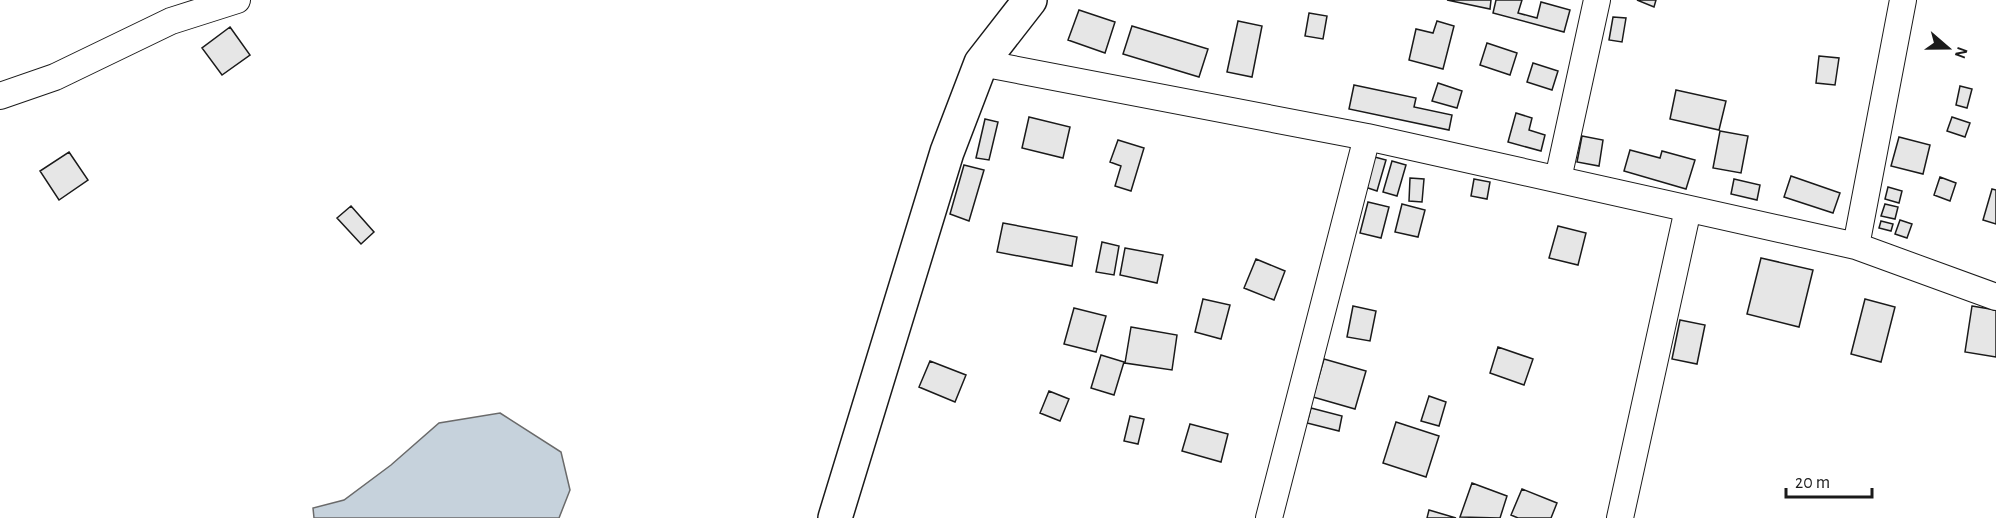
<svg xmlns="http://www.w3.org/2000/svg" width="1996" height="518" font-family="'Alegreya Sans',sans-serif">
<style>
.water{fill:#c6d2dc;stroke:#6a6a6a;stroke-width:1.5}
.building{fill:#e6e6e6;stroke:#1a1a1a;stroke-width:1.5}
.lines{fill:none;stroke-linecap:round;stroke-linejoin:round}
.minor-casing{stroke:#1a1a1a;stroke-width:28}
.secondary-casing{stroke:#1a1a1a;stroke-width:36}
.minor{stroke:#fff;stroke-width:26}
.secondary{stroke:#fff;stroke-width:33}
</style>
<rect width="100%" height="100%" fill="#fff"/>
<path class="water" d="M500,413L561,452L570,490L559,518H314L313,508L344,500L391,465L439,423Z"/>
<path class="building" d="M1447,0H1491L1490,9Z
M1496,0H1522L1518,13L1537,18L1541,2L1570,10L1564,32L1493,13Z
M1637,0H1656L1654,7Z
M1079,10L1115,22L1105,53L1068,40Z
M1309,13L1327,16L1323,39L1305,36Z
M1613,17L1626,18L1622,42L1609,40Z
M1238,21L1262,26L1252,77L1227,72Z
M1437,21L1454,26L1443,69L1409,60L1416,29L1433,33Z
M1132,26L1208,49L1199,77L1123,54Z
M230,27L250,55L222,75L202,48Z
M1487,43L1517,53L1510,75L1480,65Z
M1819,56L1839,58L1835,85L1816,83Z
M1533,63L1558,71L1552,90L1527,82Z
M1438,83L1462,91L1457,108L1432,101Z
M1354,85L1416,98L1414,107L1452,115L1449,130L1349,109Z
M1960,86L1972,89L1967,108L1956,105Z
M1676,90L1726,101L1719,130L1670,119Z
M1516,113L1532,118L1529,130L1545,135L1541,151L1508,142Z
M1029,117L1070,127L1063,158L1022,148Z
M1952,117L1970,123L1965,137L1947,131Z
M985,119L998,122L989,160L976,158Z
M1720,131L1748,136L1741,173L1713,168Z
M1582,136L1603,140L1599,166L1577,162Z
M1899,137L1930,145L1923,174L1891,166Z
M1118,140L1144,148L1131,191L1115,186L1121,166L1110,162Z
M1630,150L1660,158L1662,151L1695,160L1686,189L1624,171Z
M69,152L88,180L59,200L40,171Z
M1371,156L1386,160L1377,191L1362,186Z
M1392,161L1406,165L1397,196L1383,192Z
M964,165L984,170L969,221L950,214Z
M1791,176L1840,193L1833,213L1784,197Z
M1940,177L1956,183L1950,201L1934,195Z
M1410,178L1424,179L1422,202L1409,201Z
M1474,179L1490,182L1487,199L1471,196Z
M1734,179L1760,185L1757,200L1731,194Z
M1888,187L1902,191L1899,203L1885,199Z
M1992,189L1996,190V224L1983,220Z
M1368,202L1389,207L1381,238L1360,233Z
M1402,204L1425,210L1418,237L1395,232Z
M1885,204L1898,207L1895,219L1881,216Z
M351,206L374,232L361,244L337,218Z
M1900,220L1912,224L1907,238L1895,234Z
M1881,221L1893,224L1891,231L1879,228Z
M1003,223L1077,237L1072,266L997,252Z
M1558,226L1586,233L1578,265L1549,258Z
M1102,242L1119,246L1114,275L1096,272Z
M1125,248L1163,255L1157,283L1120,275Z
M1761,258L1813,270L1799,327L1747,314Z
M1256,259L1285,271L1274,300L1244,288Z
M1203,299L1230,305L1221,339L1195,332Z
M1865,299L1895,307L1881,362L1851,354Z
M1353,306L1376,311L1370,341L1347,337Z
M1972,306L1996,310V357L1965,352Z
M1074,308L1106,316L1096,352L1064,344Z
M1680,320L1705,325L1697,364L1672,359Z
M1131,327L1177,335L1172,370L1125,363Z
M1498,347L1533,359L1524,385L1490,373Z
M1101,355L1124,362L1114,395L1091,388Z
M1324,359L1366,371L1355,409L1313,397Z
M930,361L966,375L955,402L919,387Z
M1049,391L1069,399L1060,421L1040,413Z
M1429,396L1446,402L1439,426L1421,421Z
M1311,408L1342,416L1339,431L1307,423Z
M1130,416L1144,419L1138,444L1124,441Z
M1396,422L1439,436L1426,477L1383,463Z
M1190,424L1228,434L1221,462L1182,451Z
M1472,483L1507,496L1500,518L1460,517Z
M1522,489L1557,503L1551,518H1518L1511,515Z
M1429,510L1456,518H1427Z"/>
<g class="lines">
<g class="minor-casing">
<path id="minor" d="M981,63L1367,137L1856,246L1996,297
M0,96L55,77L171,21L237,0
M1558,179L1597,0
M1856,246L1903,0
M1269,518L1367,137
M1620,518L1688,209"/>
</g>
<g class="secondary-casing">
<path id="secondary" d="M835,518L947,152L981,63L1030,0"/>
</g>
<use href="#minor" class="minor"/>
<use href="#secondary" class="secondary"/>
</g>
<g transform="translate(1948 48) rotate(110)" stroke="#ffffff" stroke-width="4.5" paint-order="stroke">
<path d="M0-4.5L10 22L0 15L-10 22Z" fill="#1a1a1a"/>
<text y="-9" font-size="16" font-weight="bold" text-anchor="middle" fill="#1a1a1a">N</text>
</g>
<path d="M1786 488v9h86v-9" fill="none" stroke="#1a1a1a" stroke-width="3"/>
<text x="1795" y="488" font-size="18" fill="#1a1a1a" stroke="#ffffff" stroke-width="4.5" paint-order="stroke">20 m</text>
</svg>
